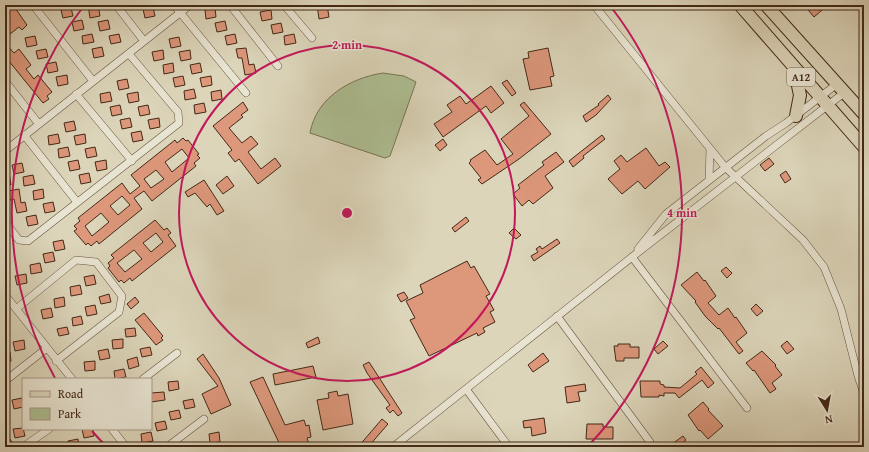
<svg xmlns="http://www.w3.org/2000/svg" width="869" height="452" font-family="'Gentium Book Plus',serif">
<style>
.green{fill:#adbe92;stroke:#787454}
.building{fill:#dd977b;stroke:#432917;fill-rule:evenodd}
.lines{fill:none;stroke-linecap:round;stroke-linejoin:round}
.minor-casing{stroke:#695440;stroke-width:8}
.primary-casing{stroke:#432917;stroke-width:14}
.minor{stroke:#e8e4d2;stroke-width:7}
.primary{stroke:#dcd5ba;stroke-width:12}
.ring{fill:none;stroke:#c2185b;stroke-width:2}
.labels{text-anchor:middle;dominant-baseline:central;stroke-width:3;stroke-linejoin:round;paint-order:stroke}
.shield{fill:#e8e4d2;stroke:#74614f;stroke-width:1}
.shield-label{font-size:11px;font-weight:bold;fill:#432917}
.centre{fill:#c2185b;stroke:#e8e4d2;stroke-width:2}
.ring-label{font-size:12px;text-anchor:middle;font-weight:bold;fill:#c2185b;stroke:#e8e4d2;stroke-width:3;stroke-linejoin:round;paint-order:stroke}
</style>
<rect width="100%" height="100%" fill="#dcd5ba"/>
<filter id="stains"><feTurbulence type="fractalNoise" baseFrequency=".005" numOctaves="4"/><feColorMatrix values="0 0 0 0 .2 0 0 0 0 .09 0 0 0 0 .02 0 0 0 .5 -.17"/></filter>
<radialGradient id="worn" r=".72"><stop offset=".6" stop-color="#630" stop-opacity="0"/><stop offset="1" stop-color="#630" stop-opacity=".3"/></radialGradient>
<path class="green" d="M383,73L404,76L416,82L390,156L385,158L310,133C316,98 350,78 383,73Z"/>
<path class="building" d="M7,5H13L27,25L22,30L19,27L5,38V7Z
M88,5H98L100,16L90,18Z
M317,5H327L329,17L319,19Z
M804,5H828L814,17Z
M153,7L155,16L145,18L143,9Z
M71,8L73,16L63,18L61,10Z
M215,8L216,17L206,19L205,10Z
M271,10L272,19L262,21L260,12Z
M82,20L84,29L74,31L72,22Z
M108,20L110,29L100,31L98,22Z
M225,21L227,30L217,32L215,23Z
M281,23L283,32L273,34L271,25Z
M92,34L94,42L83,44L82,36Z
M119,34L121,42L111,44L109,36Z
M235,34L237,43L227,45L225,36Z
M294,34L296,43L285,45L284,36Z
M35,36L37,45L27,47L25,38Z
M179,37L181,46L171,48L169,39Z
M5,43L14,53L19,49L31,65L26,69L34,79L38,75L52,92L47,96L49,99L43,103L8,60H10L5,54Z
M102,47L104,56L94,58L92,49Z
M246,48L249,65L254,64L256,73L245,75L242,58H238L236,49Z
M548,48L554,76L550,77L552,86L530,90L523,59L529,58L528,52Z
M46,49L48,57L38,59L36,51Z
M163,50L164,59L154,61L152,52Z
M190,50L191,59L181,61L179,52Z
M56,62L58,71L48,73L46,64Z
M173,63L174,72L164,74L163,65Z
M200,63L202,72L192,74L190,65Z
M67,75L68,84L58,86L56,77Z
M183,76L185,85L175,87L173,78Z
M211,76L212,85L202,87L200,78Z
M127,79L129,88L119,90L117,81Z
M507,80L516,93L512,96L502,83Z
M491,86L504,103L491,113L486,106L443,137L434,124L452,112L447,105L460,96L466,104Z
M194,89L196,98L185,100L184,91Z
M221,90L222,99L212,101L211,92Z
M110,92L112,101L101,103L100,94Z
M138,92L139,101L129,103L127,94Z
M608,95L611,99L596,115L586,122L583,116L599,105L598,104Z
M243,102L248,110L241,115L243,117L229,128L242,143L251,136L258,144L248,152L261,169L275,158L281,166L258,184L239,159L235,162L228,153L232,150L213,126Z
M524,102L551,134L519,159L482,184L478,180L481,178L469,163L471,161L470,160L485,150L497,165L513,154L501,139L529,116L520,105Z
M204,103L206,112L195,114L194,105Z
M120,105L122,114L112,116L110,107Z
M148,105L150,114L140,116L138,107Z
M130,118L132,127L122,129L120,120Z
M159,118L160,127L150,129L148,120Z
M74,121L76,130L66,132L64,123Z
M141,131L143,140L133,142L131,133Z
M58,134L60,143L49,145L48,136Z
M85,134L86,143L76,145L74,136Z
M602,135L605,139L583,156L584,158L573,167L569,161Z
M183,138L186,141L188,140L199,154L197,155L200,158L194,163L196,166L152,201L144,191L134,198L142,209L99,244L97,241L91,246L88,243L86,245L74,231L77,229L74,226L80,221L78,218L122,183L130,194L140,186L131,175L175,140L177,143ZM182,149L189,158L172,172L165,162ZM156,170L164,179L151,188L144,179ZM122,196L130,205L118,215L110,206ZM101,213L109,222L92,236L85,226Z
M443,139L447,145L440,151L435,145Z
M68,147L70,156L59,158L58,149Z
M95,147L97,156L87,158L85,149Z
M646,148L659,166L665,162L670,167L645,189L638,181L622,194L608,179L620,169L614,161L621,155L627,162Z
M556,152L564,162L545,176L553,188L533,204L529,200L522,206L513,194L520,188L518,185L544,165L542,162Z
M769,158L774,164L765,171L760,165Z
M78,160L80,169L70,171L68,162Z
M106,160L107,169L97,171L95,162Z
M22,163L24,172L14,174L12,165Z
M8,167L11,185L5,186V168Z
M786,171L791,179L785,183L780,175Z
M89,173L91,182L81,184L79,175Z
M33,175L35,184L24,186L23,177Z
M227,176L234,186L223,194L216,185Z
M204,180L224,211L217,215L210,204L207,207L195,193L188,197L185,192Z
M19,189L21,203L25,202L27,211L17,213L14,199L10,200L8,191Z
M43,189L44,198L34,200L33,191Z
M53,202L55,211L45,213L43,204Z
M36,215L38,224L28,226L26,217Z
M466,217L469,221L455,232L452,228Z
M155,220L164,230L167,228L171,233L168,235L176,246L132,281L130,278L124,283L121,280L119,282L108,268L110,266L108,263L114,258L111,255ZM156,233L163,242L151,252L143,243ZM134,250L142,259L125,272L117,263Z
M514,228L521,235L516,239L509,233Z
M557,239L560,243L534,261L531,256L538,252L536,249L540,246L542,249Z
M63,240L65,249L55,251L53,242Z
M53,252L55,261L45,263L43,254Z
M467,261L471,268L474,266L490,294L486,296L494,310L490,312L495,322L483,328L485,332L478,336L477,333L429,356L410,320L415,318L406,301L423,293L420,285Z
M40,263L42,272L31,274L30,265Z
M726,267L732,273L727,278L721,271Z
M697,272L704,281L705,280L716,296L708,303L719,315L728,308L735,318L736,317L747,333L736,342L743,351L739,354L719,328L718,329L705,316L695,302L696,301L681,285Z
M26,274L27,283L17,285L15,276Z
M94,275L96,284L86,286L84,277Z
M80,285L82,294L71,296L70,287Z
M404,292L408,298L401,302L397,295Z
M109,294L111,302L101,304L99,297Z
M64,297L65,306L55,308L54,299Z
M135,297L139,302L131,309L127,304Z
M756,304L763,311L757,316L751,309Z
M95,305L97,314L87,316L85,307Z
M51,308L53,317L43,319L41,310Z
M144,313L163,336L161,338L163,340L156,345L135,320Z
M81,316L83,324L73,326L72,318Z
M67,327L69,334L59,336L57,329Z
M135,328L136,336L126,337L125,329Z
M318,337L320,343L308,348L306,343Z
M123,339V348L113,349L112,340Z
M24,340L25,349L15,351L13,342Z
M663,341L668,346L658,354L654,349Z
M787,341L794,349L787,354L781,346Z
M618,344H630V347H639V358H624V361H616L614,346H618Z
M150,347L152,355L142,357L140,349Z
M108,349L110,358L100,360L98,351Z
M762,351L776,365L775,366L782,375L772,383L776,389L770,393L754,370L753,371L746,363Z
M10,352L11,361L5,363V353Z
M543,353L549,361L533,372L528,365Z
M203,354L219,378L231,405L211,414L202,394L218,386L197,359Z
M137,357L139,366L129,369L127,360Z
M95,361V370L85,371L84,362Z
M369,362L402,413L398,416L393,410L390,413L386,408L390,405L367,373L363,365Z
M313,366L316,377L275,385L273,374Z
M701,367L714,383L708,388L702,380L679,398L675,393H664V396L659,395V397H641L640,381H660V384L664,385V387L680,388L697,374L695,372Z
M124,369L126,377L115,379L114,371Z
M263,377L285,425L304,420L306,426L309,425L311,437L307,438L310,447H281L250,382Z
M178,381L179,389L169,391L168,382Z
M585,384L586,391L578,392L580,401L567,403L565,387Z
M337,391L338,396L348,394L353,424L323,430L317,400L329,398L328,393Z
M164,392L165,400L151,402V393Z
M22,398L23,407L14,409L12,400Z
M193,399L195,407L185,409L183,401Z
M703,402L709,409L708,410L723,426L708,439L700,430L699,431L688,415Z
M179,410L181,418L171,420L169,412Z
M544,418L546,433L532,436L531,427L524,428L523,421Z
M382,419L388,424L368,447H358Z
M165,421L167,429L157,431L155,423Z
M587,424H603V427H613V439H586Z
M23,428L25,436L15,438L13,429Z
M82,429H93L94,436L84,438Z
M5,432L14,445L10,447H5Z
M151,432L153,441L142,443L141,434Z
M219,432L220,442L210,443L209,434Z
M683,436L686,440L678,447H668Z
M78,439L79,447H69L68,441Z"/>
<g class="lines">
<g class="minor-casing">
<path id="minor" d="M33,5L93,81
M116,5L144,41
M174,5L246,93
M230,5L278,66
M284,5L312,38
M594,5L725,167L803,240L824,267L841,309L858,376L864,394
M5,81L38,123
M76,94L132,161
M24,135L77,202
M5,151L190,5
M709,180L710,149
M5,222L19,240L28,241L179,123L178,112L129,54
M638,249L666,214L766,136L786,123L837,84
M632,257L747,408
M5,295L72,379
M16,309L76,260L96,262L122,296L119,312L56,361
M557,316L650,442
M143,379L177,353
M5,381L47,348
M466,389L509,447
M112,429L126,447
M23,447L49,429
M167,447L204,419
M393,447L632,257L845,92"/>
</g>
<g class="primary-casing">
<path id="primary" d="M740,5L864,147
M766,5L864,114
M795,72L800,95L796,116"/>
</g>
<use href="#minor" class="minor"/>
<use href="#primary" class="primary"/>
</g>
<g class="ring">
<circle cx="347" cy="213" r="168"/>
<path d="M106 446A335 335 0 0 1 92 431M55 378A335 335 0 0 1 83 7M611 7A335 335 0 0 1 588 446"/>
</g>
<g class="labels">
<rect class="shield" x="787" y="68" width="28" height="18" rx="3"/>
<g class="shield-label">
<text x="801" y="77">A12</text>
</g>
</g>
<circle cx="347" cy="213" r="6" class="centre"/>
<g class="ring-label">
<text x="347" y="49">2 min</text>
<text x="682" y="217">4 min</text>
</g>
<rect width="869" height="452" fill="none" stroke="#dcd5ba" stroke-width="20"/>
<rect x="6" y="6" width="857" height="440" fill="none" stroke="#432917" stroke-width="2"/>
<rect x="10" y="10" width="849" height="432" fill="none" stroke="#432917"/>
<rect x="22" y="378" width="130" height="52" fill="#e8e4d2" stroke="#a69987"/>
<rect x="30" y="391" width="20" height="6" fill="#dcd5ba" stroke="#a69987"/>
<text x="58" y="398" font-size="12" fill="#432917">Road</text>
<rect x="30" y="408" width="20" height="12" fill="#adbe92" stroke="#a69987"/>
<text x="58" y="418" font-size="12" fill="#432917">Park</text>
<g transform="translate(827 410) rotate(169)" stroke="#e8e4d2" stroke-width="3" paint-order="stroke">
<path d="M0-3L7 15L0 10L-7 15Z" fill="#432917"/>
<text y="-6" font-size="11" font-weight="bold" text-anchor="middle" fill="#432917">N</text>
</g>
<rect width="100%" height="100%" filter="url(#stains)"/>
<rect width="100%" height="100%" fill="url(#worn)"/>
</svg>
